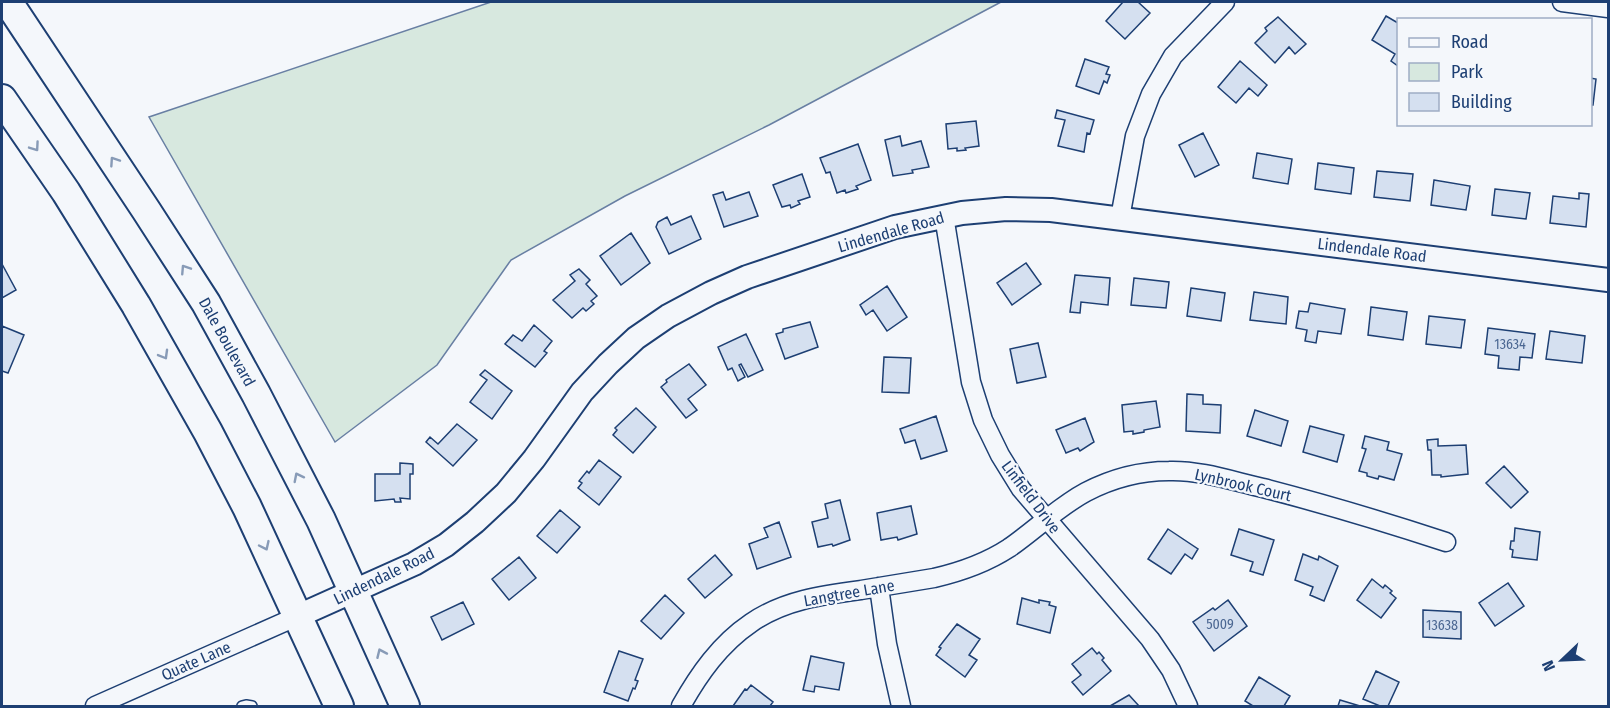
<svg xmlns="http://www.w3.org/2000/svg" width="1610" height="708" font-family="'Fira Sans Condensed',sans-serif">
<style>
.green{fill:#d7e8df;stroke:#687fa3;stroke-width:1.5}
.building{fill:#d5e0f0;stroke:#1d3f73;stroke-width:1.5}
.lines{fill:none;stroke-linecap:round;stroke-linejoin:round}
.service-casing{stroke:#1d3f73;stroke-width:12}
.minor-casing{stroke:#1d3f73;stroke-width:21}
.tertiary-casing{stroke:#1d3f73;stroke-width:26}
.primary-casing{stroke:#1d3f73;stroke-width:32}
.service{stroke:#f4f7fb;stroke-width:9}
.minor{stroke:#f4f7fb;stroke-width:18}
.tertiary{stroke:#f4f7fb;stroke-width:22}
.primary{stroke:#f4f7fb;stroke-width:28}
.oneway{stroke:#889bb7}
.labels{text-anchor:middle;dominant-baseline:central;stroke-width:4.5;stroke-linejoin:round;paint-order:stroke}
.number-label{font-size:14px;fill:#4b6792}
.street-label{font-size:16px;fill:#1d3f73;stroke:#f4f7fb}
</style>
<rect width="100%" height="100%" fill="#f4f7fb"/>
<path class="green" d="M491,2H1001L769,125L625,196L511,260L437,365L335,442L149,117Z"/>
<path class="building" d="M1123,2H1138L1150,13L1125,39L1106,21Z
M1386,16L1398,23V66L1391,61L1395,54L1372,40Z
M1278,17L1306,44L1295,54L1289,47L1275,63L1255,43L1267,31L1265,28Z
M1085,59L1109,67L1106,74L1110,75L1107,83L1104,81L1099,94L1076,86Z
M1240,61L1267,85L1258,96L1249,88L1236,103L1218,87Z
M1590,78L1596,79L1593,105H1590Z
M1057,110L1094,120L1090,134L1087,133L1084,152L1058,146L1065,120L1055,118Z
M976,121L979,146L965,148L966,150L957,151V148L948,149L946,124Z
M1203,133L1219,165L1195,177L1179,145Z
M900,136L902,146L921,141L929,167L912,170L913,173L893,176L885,140Z
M858,144L871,180L856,186L858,189L846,193L845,190L837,193L830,172L826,173L820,158Z
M1257,153L1292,159L1288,184L1253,178Z
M1318,163L1354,168L1351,194L1315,189Z
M1377,171L1413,174L1410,201L1374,197Z
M802,174L810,197L798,201L800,204L791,208L790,205L782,207L773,185Z
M1434,180L1470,186L1466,210L1431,205Z
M1495,189L1530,193L1526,219L1492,215Z
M723,192L726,200L749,192L758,216L724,227L713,195Z
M1579,193L1589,194L1586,227L1550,223L1553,196L1579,199Z
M691,216L701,239L669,254L656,227L658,222L667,217L671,225Z
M631,233L650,263L621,285L600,256Z
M1026,263L1041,284L1012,305L997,283Z
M2,264L16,290L2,298Z
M579,269L590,280L586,284L597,296L591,301L594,304L586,311L583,308L572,318L553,300L575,281L570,275Z
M1075,275L1110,278L1108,305L1081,302L1080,313L1070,312Z
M1134,278L1169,282L1166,308L1131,305Z
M887,286L907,317L887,331L873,310L866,315L860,305Z
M1191,288L1225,293L1221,321L1187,316Z
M1254,292L1288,297L1286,324L1250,320Z
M1310,303L1345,309L1341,334L1318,331L1316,343L1305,341L1307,330L1296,328L1299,311L1308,312Z
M1371,307L1407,312L1403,340L1368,335Z
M1429,316L1465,320L1461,348L1426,344Z
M810,322L818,347L785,359L776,334L783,332V329Z
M534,325L552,341L544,351L547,353L535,367L505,344L513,335L522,341Z
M2,326L24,335L8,373L2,371Z
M1488,328L1535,334L1532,358L1520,357L1519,370L1498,368L1499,356L1485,354Z
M1550,331L1585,336L1582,363L1546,359Z
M746,334L763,370L748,377L741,364L739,365L745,377L738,381L732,368L728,370L718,347Z
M1038,343L1046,377L1017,383L1010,349Z
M884,357L911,358L909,393L882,392Z
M689,364L706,385L688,399L697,410L686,418L661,387L667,382L666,380Z
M485,370L512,391L492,419L470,402L487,380L480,375Z
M1187,394L1203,395V404L1221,405L1220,433L1186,431Z
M1156,401L1160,427L1144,430V432L1133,434V431L1124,432L1122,405Z
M636,408L656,427L633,453L613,435L617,430L615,428Z
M1255,410L1288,421L1281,446L1247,436Z
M936,416L947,451L921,459L915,440L905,443L900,429Z
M1085,418L1094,442L1080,451L1078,448L1066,453L1056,430Z
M457,424L477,440L453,466L426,442L430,437L438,444Z
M1310,426L1344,435L1337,462L1303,452Z
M1365,436L1389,442L1387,450L1402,454L1394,480L1379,476L1378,479L1367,476V473L1359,471L1366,449L1362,448Z
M1438,439V446L1466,445L1468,474L1441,477V475H1432L1431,450H1428L1427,440Z
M599,460L621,477L599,505L578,488L582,483L579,481L587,471L589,473Z
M400,463L413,464V474H410V499L400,498L401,502H395L394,499L375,501V474H400Z
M1504,466L1528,492L1511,508L1486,483Z
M840,500L850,540L833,546L832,544L818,547L812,522L828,518L825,504Z
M911,506L917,534L898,540L897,537L881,540L877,513Z
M560,510L580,527L557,553L537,536Z
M779,522L791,557L757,569L749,544L768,537L764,528Z
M1515,528L1540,532L1537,560L1512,557L1513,550L1510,549L1511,541H1514Z
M1168,529L1198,549L1192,559L1185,554L1171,574L1148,559Z
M1239,529L1274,540L1263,575L1250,571L1253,562L1231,555Z
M1303,554L1318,560L1319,556L1338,566L1324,601L1310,595L1313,587L1295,580Z
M715,555L732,575L705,598L688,579Z
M519,557L536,578L509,600L492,579Z
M1372,579L1383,588L1385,585L1392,591L1390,593L1396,598L1381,618L1357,600Z
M1508,583L1524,606L1495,626L1479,603Z
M665,595L684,613L661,639L641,621Z
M1022,598L1039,603V600L1050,602L1049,605L1056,607L1050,633L1017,624Z
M1228,600L1247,626L1214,651L1193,622L1213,608L1215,610Z
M463,602L474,624L442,640L431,617Z
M1423,610L1461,612V639L1423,637Z
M957,624L980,639L969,655L977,660L965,677L936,655L941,648L939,647Z
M1092,648L1097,654L1099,652L1104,658L1102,660L1111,671L1083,695L1072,682L1081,675L1072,664Z
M619,651L643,659L635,680L638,681L635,689L633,688L628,701L604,692Z
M811,656L844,663L839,690L815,686L814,692L803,690Z
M1376,671L1399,682L1388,706H1380L1363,699Z
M1259,677L1290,696L1284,706H1253L1245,701Z
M751,685L773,702L770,706H733L745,689L747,690Z
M1129,695L1139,706H1110Z
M1340,700L1360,706H1338Z"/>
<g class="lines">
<g class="service-casing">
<path id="service" d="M242,706L246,705L252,706"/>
</g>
<g class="minor-casing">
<path id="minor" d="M1562,2L1608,8
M944,216L971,382L983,420L1000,455L1021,489L1150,639L1171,670L1188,706
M1120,218L1135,136L1151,94L1173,56L1225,2
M879,587L887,644L901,706
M95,706L298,616
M681,706C699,674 720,644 751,623C784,600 823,595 861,590C885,586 909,582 934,578C960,572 986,563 1009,548C1035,530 1058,507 1086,492C1111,479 1141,471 1169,471C1201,470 1232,481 1263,488C1325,504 1385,522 1446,542"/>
</g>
<g class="tertiary-casing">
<path id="tertiary" d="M298,616L414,564L446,545L475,522L506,493L534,459L582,392L608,364L636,338L668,316L711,293L747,277L895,227L962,213L1006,209L1051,210L1608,280"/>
</g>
<g class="primary-casing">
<path id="primary" d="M8,2L146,210L206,303L256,394L321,520L405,706
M2,99L66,192L136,305L208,432L247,507L339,706"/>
</g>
<use href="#service" class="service"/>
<use href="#minor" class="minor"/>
<use href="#tertiary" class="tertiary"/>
<use href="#primary" class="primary"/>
</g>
<defs><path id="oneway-chevron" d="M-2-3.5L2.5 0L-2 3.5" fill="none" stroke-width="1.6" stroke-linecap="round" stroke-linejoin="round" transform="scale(1.5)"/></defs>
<g class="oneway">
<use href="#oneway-chevron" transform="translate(35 147) rotate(55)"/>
<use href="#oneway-chevron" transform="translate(114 161) rotate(-124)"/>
<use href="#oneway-chevron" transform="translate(185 269) rotate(-123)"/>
<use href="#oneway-chevron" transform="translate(164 355) rotate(60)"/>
<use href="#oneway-chevron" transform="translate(298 477) rotate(-117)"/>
<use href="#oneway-chevron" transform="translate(265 546) rotate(65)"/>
<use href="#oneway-chevron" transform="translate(381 653) rotate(-114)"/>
</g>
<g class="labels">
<g class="number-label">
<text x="1510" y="344">13634</text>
<text x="1220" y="624">5009</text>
<text x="1442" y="625">13638</text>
</g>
<g class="street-label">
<text transform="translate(891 232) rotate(-16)">Lindendale Road</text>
<text transform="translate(1372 250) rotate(7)">Lindendale Road</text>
<text transform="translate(227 342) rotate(61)">Dale Boulevard</text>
<text transform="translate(1243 485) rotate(13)">Lynbrook Court</text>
<text transform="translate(1031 497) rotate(53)">Linfield Drive</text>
<text transform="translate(384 576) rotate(-26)">Lindendale Road</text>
<text transform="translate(849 593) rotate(-10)">Langtree Lane</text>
<text transform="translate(196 661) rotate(-24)">Quate Lane</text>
</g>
</g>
<rect width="1610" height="708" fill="none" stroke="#1d3f73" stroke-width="6"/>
<rect x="1397" y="18" width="195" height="108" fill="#f4f7fb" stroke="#9eadc5" stroke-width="1.5"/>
<rect x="1409" y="38" width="30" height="9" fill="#f4f7fb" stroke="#9eadc5" stroke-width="1.5"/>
<text x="1451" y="48" font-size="18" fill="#1d3f73">Road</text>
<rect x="1409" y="63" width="30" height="18" fill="#d7e8df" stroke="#9eadc5" stroke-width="1.5"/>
<text x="1451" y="78" font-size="18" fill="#1d3f73">Park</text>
<rect x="1409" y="93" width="30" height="18" fill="#d5e0f0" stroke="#9eadc5" stroke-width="1.5"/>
<text x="1451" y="108" font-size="18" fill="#1d3f73">Building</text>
<g transform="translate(1562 660) rotate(247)" stroke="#f4f7fb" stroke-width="4.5" paint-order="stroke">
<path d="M0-4.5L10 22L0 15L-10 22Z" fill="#1d3f73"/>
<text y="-9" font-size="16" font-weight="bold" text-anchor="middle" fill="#1d3f73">N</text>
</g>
</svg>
